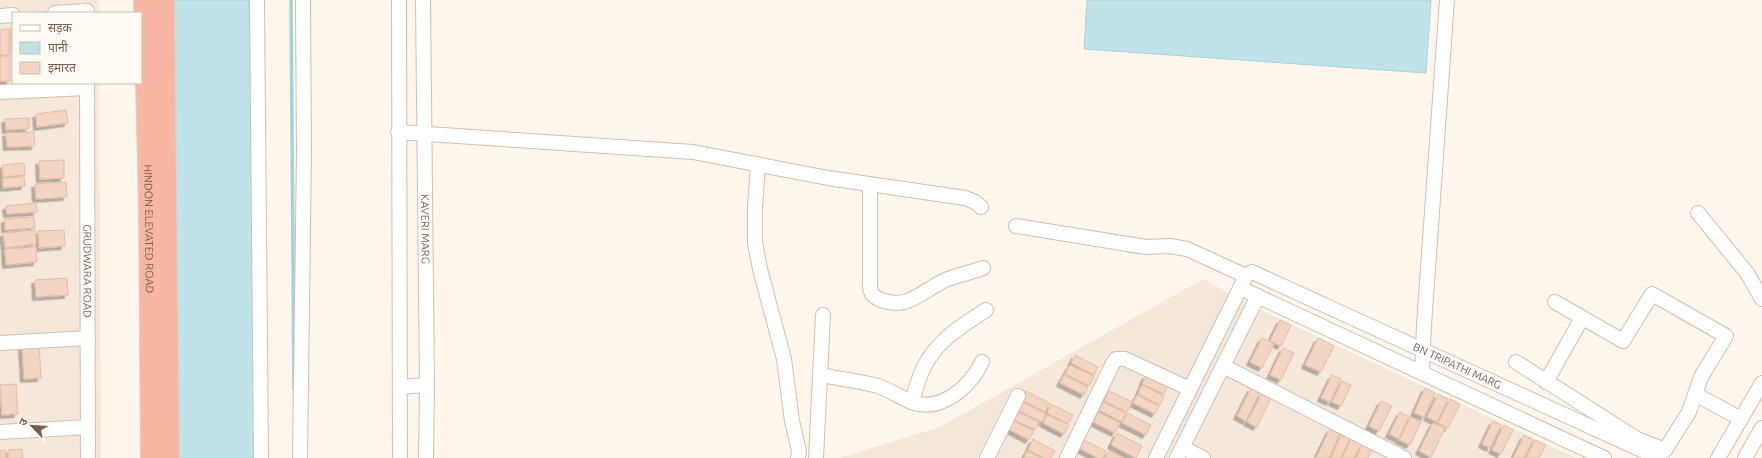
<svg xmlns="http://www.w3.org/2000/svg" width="1762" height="458" font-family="Ubuntu,'Noto Sans Devanagari',sans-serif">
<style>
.residential{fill:#f5e8da}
.water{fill:#bfe3e8;stroke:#a5d3da}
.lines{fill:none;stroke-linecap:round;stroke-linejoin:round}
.stream{stroke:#a5d3da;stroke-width:3.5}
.building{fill:#f3d5c3;stroke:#e6bba3;filter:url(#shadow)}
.minor-casing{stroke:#d1beb0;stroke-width:16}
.highway-casing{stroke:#dad1cd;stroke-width:22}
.minor{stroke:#fff;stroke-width:14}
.highway{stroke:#f7b7a3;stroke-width:20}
.labels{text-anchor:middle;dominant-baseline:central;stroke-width:3;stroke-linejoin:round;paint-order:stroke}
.street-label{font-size:11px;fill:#7a5c4d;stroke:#fffaf3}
</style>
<defs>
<filter id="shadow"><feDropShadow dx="-3.5" dy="3.5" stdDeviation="0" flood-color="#0004"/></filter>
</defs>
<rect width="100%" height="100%" fill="#fdf6ec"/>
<path class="residential" d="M0,0H99V13H13V83H99L101,458H0Z
M1203,279L1263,311L1576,458H839L940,427Z"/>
<path class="water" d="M167,0H249L253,211L254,458H175Z
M1087,0H1431L1426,73L1084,49Z"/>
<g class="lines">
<path class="stream" d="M291,0L294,389"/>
</g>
<path class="building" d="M10,28H13V54H11Z
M9,29V55H0V30Z
M0,56H10V81H0Z
M66,110L68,123L37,127L36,114Z
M29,118V129L6,130L5,119Z
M34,132L35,146L7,147L6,133Z
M64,160V178L40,179L39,161Z
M24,163L25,175L3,177L2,165Z
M24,177L25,186L3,188V178Z
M66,182L67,197L36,199L35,184Z
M36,203L37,212L7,214L6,206Z
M34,217L35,228L5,230V219Z
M35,230L36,244L5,248L3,233Z
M64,230L65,246L39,248L38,231Z
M36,247L37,262L6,265L5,249Z
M67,278L68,295L36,297L35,280Z
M1280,320L1291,325L1281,346L1270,341Z
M1262,338L1274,344L1262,368L1250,362Z
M1318,338L1334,346L1321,372L1305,365Z
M39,345L41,378L24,379L22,346Z
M1283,348L1294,353L1281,380L1270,375Z
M1075,355L1098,367L1094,375L1071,363Z
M1070,365L1094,376L1089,386L1065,374Z
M1064,375L1088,387L1084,395L1060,383Z
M1146,375L1168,385L1164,394L1142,384Z
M1332,375L1341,379L1330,402L1321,398Z
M1342,381L1351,385L1341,406L1332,402Z
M16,384L18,414L2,415L0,385Z
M1142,385L1164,396L1160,405L1138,394Z
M1251,388L1260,392L1246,421L1237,416Z
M1425,388L1435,393L1424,417L1414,413Z
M1026,391L1049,403L1045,412L1022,400Z
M1109,391L1132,402L1127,412L1104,401Z
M1262,393L1271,398L1257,427L1247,422Z
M1438,394L1448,399L1437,422L1427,417Z
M1137,395L1159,406L1155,414L1133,403Z
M1450,399L1460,404L1448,428L1438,423Z
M1021,401L1046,414L1042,422L1017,410Z
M1381,401L1392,406L1379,431L1369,426Z
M1103,402L1126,413L1122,422L1099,410Z
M1051,404L1073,415L1068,424L1047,413Z
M1016,411L1039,422L1035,430L1012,419Z
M1098,412L1120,423L1115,433L1093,422Z
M1400,412L1409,417L1399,439L1389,434Z
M1127,413L1151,425L1146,435L1122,423Z
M1047,415L1069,425L1064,434L1043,423Z
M1411,417L1421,422L1410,445L1399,440Z
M1012,420L1034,431L1029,440L1008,429Z
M1493,421L1501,425L1490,448L1482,444Z
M1433,423L1445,428L1431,457L1419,451Z
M1504,425L1513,430L1501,454L1492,450Z
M1330,429L1340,434L1329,458H1316Z
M1117,433L1142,446L1136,458L1111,445Z
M1341,435L1350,439L1341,458H1331Z
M1524,435L1533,440L1524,458H1513Z
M1033,439L1055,451L1051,458H1044L1028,450Z
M1082,439L1106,451L1103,458H1098L1078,448Z
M1351,439L1361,444L1354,458H1342Z
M1535,440L1546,445L1539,458H1526Z
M1362,445L1372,450L1368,458H1356Z
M22,449L23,458H8V450Z
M5,450L6,458H0V451Z
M1027,451L1041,458H1024Z
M1109,451L1124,458H1105Z"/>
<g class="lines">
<g class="minor-casing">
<g id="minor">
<path d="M257,0L261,458"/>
<path d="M399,0L400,458"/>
<path id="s1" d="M423,0L427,385L426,458"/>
<path d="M55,13L87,11"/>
<path d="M0,16L13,15"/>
<path id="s2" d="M87,83L88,458"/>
<path d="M0,92L87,88"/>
<path d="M398,132L693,152L828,178L965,198L975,202L981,207"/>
<path d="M758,164L755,207V243L760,269L784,359L792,421L799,451L798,458"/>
<path d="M870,184V284C870,293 872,296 881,300C910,311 924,288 948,279C959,275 972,272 983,268"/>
<path d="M1698,213L1747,273L1762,299"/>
<path d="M1016,226L1146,247L1170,246L1187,249L1246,276"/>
<path d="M1240,288L1604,458"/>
<path d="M0,343L88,338"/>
<path d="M1516,362L1637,439L1665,450L1689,412L1701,377L1726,336L1652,294L1623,341L1555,302"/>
<path d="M1223,366L1404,458"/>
<path d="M1422,373L1424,325L1447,0"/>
<path d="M821,375C840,379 859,381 878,386C890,390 900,397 911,402C941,413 970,387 982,362"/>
<path d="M1546,382L1582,318"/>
<path d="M400,387L427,385"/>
<path d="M1695,394L1741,419"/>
<path d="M912,402C915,391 918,380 923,369C935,342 961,326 986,310"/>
<path d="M0,432L88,427"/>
<path d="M1183,448L1203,458"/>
<path d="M300,458L304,151L303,0"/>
<path d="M816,458L823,315"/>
<path d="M987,458L1018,396"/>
<path d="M1067,458L1113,363L1116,359H1125L1190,389"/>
<path id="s3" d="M1156,458L1246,276L1252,272L1659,458"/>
<path d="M1177,458L1258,296"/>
<path d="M1718,458L1762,383"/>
<path d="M1745,458L1762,428"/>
</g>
</g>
<g class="highway-casing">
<g id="highway">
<path id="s4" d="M144,0L149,206L151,458"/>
<path d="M164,0L169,458"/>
</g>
</g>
<use href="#minor" class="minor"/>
<use href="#highway" class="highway"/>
</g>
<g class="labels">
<g class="street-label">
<text stroke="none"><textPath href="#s4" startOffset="229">HINDON ELEVATED ROAD</textPath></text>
<text stroke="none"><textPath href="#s1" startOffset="229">KAVERI MARG</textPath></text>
<text stroke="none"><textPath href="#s2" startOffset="188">GRUDWARA ROAD</textPath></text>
<text stroke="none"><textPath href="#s3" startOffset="436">BN TRIPATHI MARG</textPath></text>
</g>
</g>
<rect x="12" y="12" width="130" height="72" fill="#fffaf3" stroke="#cabbb1"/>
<rect x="20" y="25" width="20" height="6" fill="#ffffff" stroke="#cabbb1"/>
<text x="48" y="32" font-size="12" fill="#7a5c4d">सड़क</text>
<rect x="20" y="42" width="20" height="12" fill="#bfe3e8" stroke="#cabbb1"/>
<text x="48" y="52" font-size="12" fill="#7a5c4d">पानी</text>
<rect x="20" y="62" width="20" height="12" fill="#f3d5c3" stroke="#cabbb1"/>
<text x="48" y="72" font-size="12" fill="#7a5c4d">इमारत</text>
<g transform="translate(32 426) rotate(295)" stroke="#fffaf3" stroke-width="3" paint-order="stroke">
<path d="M0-3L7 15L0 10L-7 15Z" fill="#7a5c4d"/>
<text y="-6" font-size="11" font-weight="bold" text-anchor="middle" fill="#7a5c4d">उ</text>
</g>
</svg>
